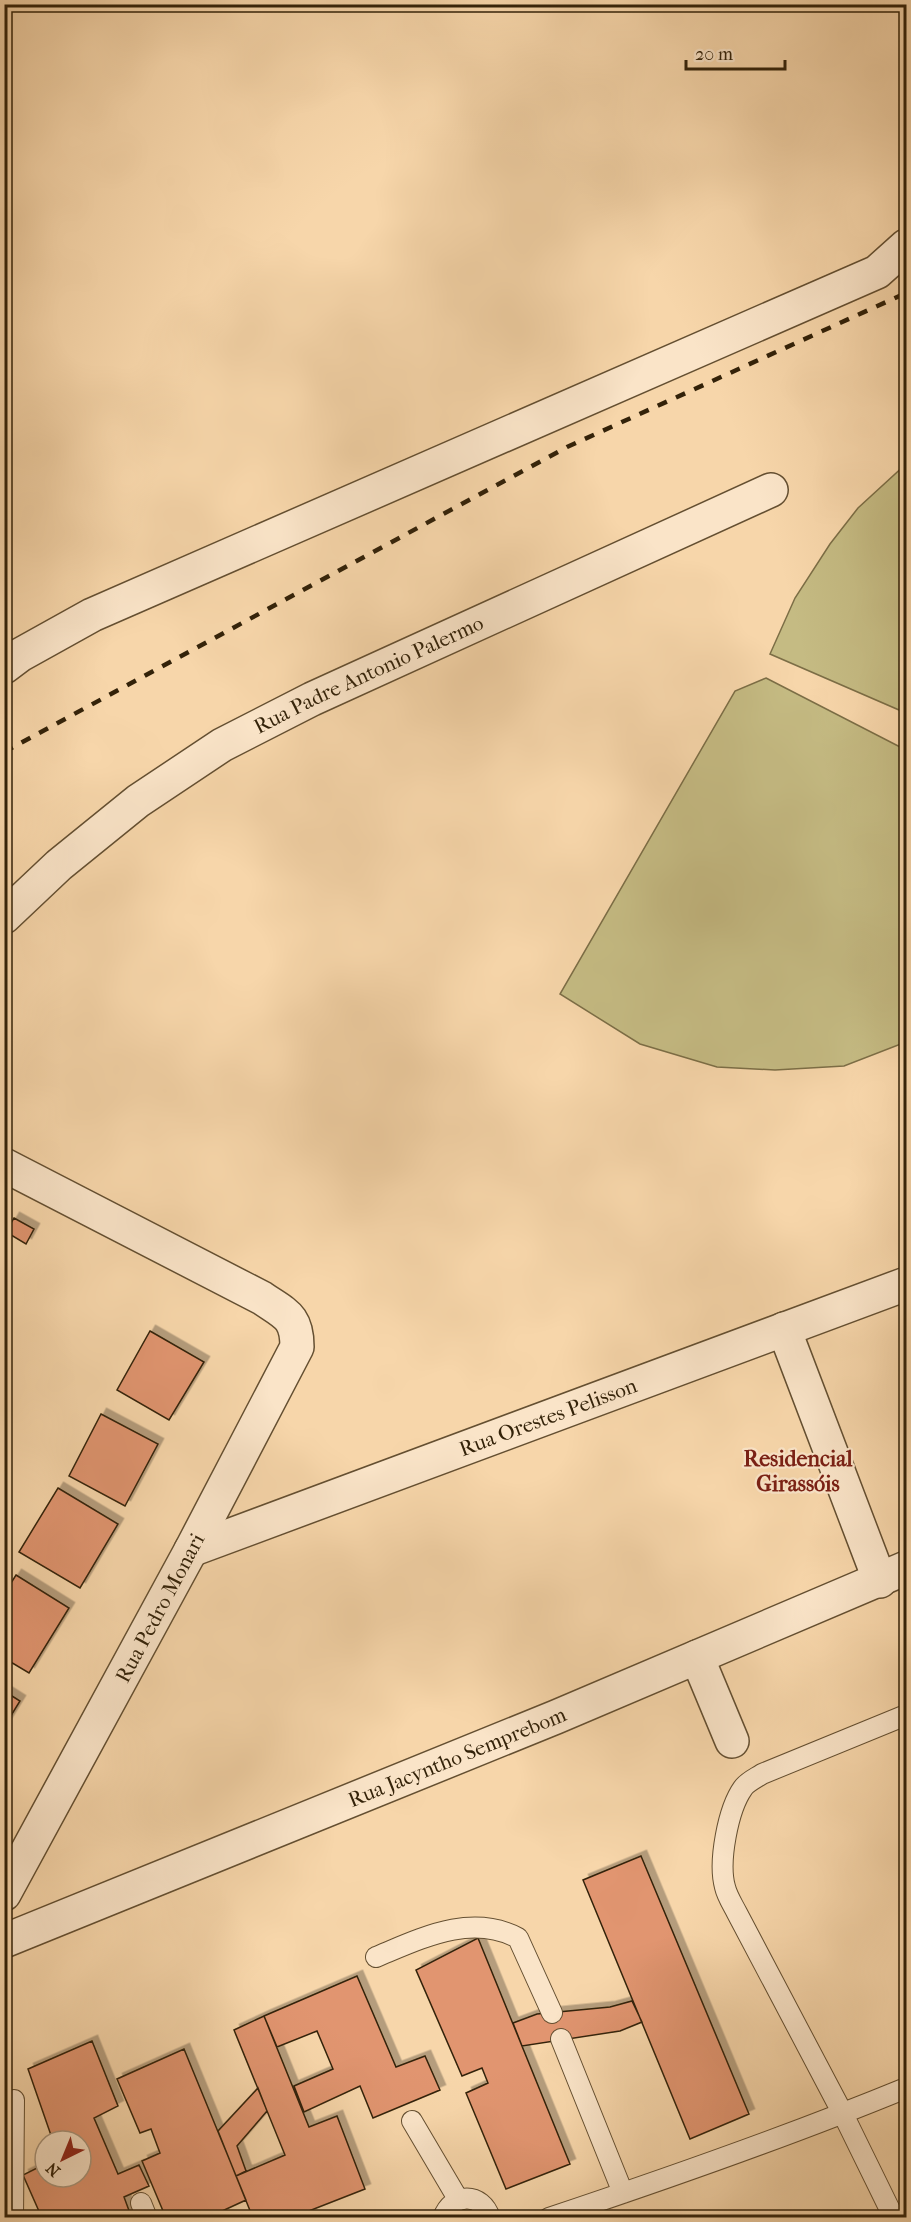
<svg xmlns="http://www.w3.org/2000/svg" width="911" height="2222" font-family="'IM FELL French Canon',serif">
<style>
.green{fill:#c5bb83;stroke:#7c6e46;stroke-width:1.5}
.building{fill:#e1956f;stroke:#332209;stroke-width:1.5;filter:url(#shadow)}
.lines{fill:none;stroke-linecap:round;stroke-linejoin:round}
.service-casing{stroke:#644f31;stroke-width:22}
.minor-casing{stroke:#644f31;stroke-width:36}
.service{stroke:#fae4c8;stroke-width:20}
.minor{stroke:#fae4c8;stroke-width:33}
.rail{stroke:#332209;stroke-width:4.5;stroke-dasharray:10 10;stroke-linecap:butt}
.labels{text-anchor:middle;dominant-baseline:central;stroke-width:4.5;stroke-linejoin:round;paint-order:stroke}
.street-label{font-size:21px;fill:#332209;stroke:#fae4c8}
.neighbourhood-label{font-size:22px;font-weight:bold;fill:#7a1f14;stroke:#fae4c8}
</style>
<defs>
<filter id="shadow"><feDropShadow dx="5.5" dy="-5.5" stdDeviation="0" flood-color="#0004"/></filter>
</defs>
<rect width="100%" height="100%" fill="#f7d6aa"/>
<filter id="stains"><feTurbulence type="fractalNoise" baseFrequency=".00333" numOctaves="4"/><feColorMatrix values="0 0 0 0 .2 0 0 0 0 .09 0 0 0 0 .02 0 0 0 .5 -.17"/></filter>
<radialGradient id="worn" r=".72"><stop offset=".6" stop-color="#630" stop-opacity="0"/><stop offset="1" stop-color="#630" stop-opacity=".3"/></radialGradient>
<path class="green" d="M906,464V713L770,654L795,598L830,544L858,508Z
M766,678L906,750V1042L844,1066L775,1070L717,1067L640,1044L560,994L735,691Z"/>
<path class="building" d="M14,1218L34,1229L26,1244L6,1232Z
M150,1331L204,1362L169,1420L117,1390Z
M101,1414L158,1444L125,1506L69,1476Z
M58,1488L118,1524L80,1588L19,1552Z
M16,1575L69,1608L29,1673L4,1658V1594Z
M4,1691L20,1701L4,1727Z
M641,1856L749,2114L690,2139L583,1880Z
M478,1938L570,2164L506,2189L466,2093L488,2083L482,2068L462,2076L416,1970Z
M357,1976L396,2067L425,2056L440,2090L373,2118L360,2086L304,2112L294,2086L333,2069L317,2031L277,2047L264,2016Z
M632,2001L642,2022L620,2031L522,2046L513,2023L537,2014L610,2007Z
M264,2016L309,2127L337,2116L365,2189L291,2218H253L236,2176L285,2155L234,2030Z
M92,2041L118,2106L94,2118L118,2174L139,2165L149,2186L124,2197L131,2216L127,2218H42L23,2175L45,2164V2177H81V2141H53L28,2069Z
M184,2049L246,2200L207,2218H166L142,2161L160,2153L151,2129L140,2133L117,2079Z
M258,2088L267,2111L237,2146L246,2171L236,2176L218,2131Z"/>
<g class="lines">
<g class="service-casing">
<path id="service" d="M376,1957C422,1938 471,1913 518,1938L552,2013
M561,2039L623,2193
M412,2121L458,2199
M141,2203L147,2218
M13,2218L14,2100
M443,2218C452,2192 482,2192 490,2218
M549,2218C669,2178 789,2136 906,2088
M894,2218L843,2114L737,1913C733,1905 727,1896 725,1887C718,1862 728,1809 743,1788C747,1782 756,1778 762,1774L906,1715"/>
</g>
<g class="minor-casing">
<g id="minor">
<path d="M4,667L20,655L92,615L877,272L906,246"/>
<path id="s1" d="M4,917L59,865L138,801L222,745L312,699L771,490"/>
<path d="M4,1165L262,1298C285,1314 297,1316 297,1347L191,1550L4,1894"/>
<path d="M784,1329L880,1581"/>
<path id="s2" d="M191,1550L906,1284"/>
<path d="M697,1657L732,1741"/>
<path id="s3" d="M4,1941L556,1717L906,1568"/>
</g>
</g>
<use href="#service" class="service"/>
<use href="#minor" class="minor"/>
<path class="rail" d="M4,752L567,447L906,293"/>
</g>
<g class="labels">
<g class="street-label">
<text stroke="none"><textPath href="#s1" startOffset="441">Rua Padre Antonio Palermo</textPath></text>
<text stroke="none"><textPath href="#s2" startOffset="381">Rua Orestes Pelisson</textPath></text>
<text transform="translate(160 1608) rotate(-62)">Rua Pedro Monari</text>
<text stroke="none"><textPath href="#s3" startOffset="489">Rua Jacyntho Semprebom</textPath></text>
</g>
<g class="neighbourhood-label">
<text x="798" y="1459">Residencial<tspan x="798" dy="25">Girassóis</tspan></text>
</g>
</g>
<rect width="911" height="2222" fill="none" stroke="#f7d6aa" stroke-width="24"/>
<rect x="6" y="6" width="899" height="2210" fill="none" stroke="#332209" stroke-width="3"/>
<rect x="12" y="12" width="887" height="2198" fill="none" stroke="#332209" stroke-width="1.5"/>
<g transform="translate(63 2159) rotate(223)"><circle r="28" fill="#fae4c8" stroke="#aa967c" stroke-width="1.5"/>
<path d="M0-4.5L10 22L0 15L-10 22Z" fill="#8f2418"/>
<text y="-9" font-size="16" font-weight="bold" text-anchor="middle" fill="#332209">N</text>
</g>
<path d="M686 60v9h99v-9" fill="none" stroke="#332209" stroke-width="3"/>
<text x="695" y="60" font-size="18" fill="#332209" stroke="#fae4c8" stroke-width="4.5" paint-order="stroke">20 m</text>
<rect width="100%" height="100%" filter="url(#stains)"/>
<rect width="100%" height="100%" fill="url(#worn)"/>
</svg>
